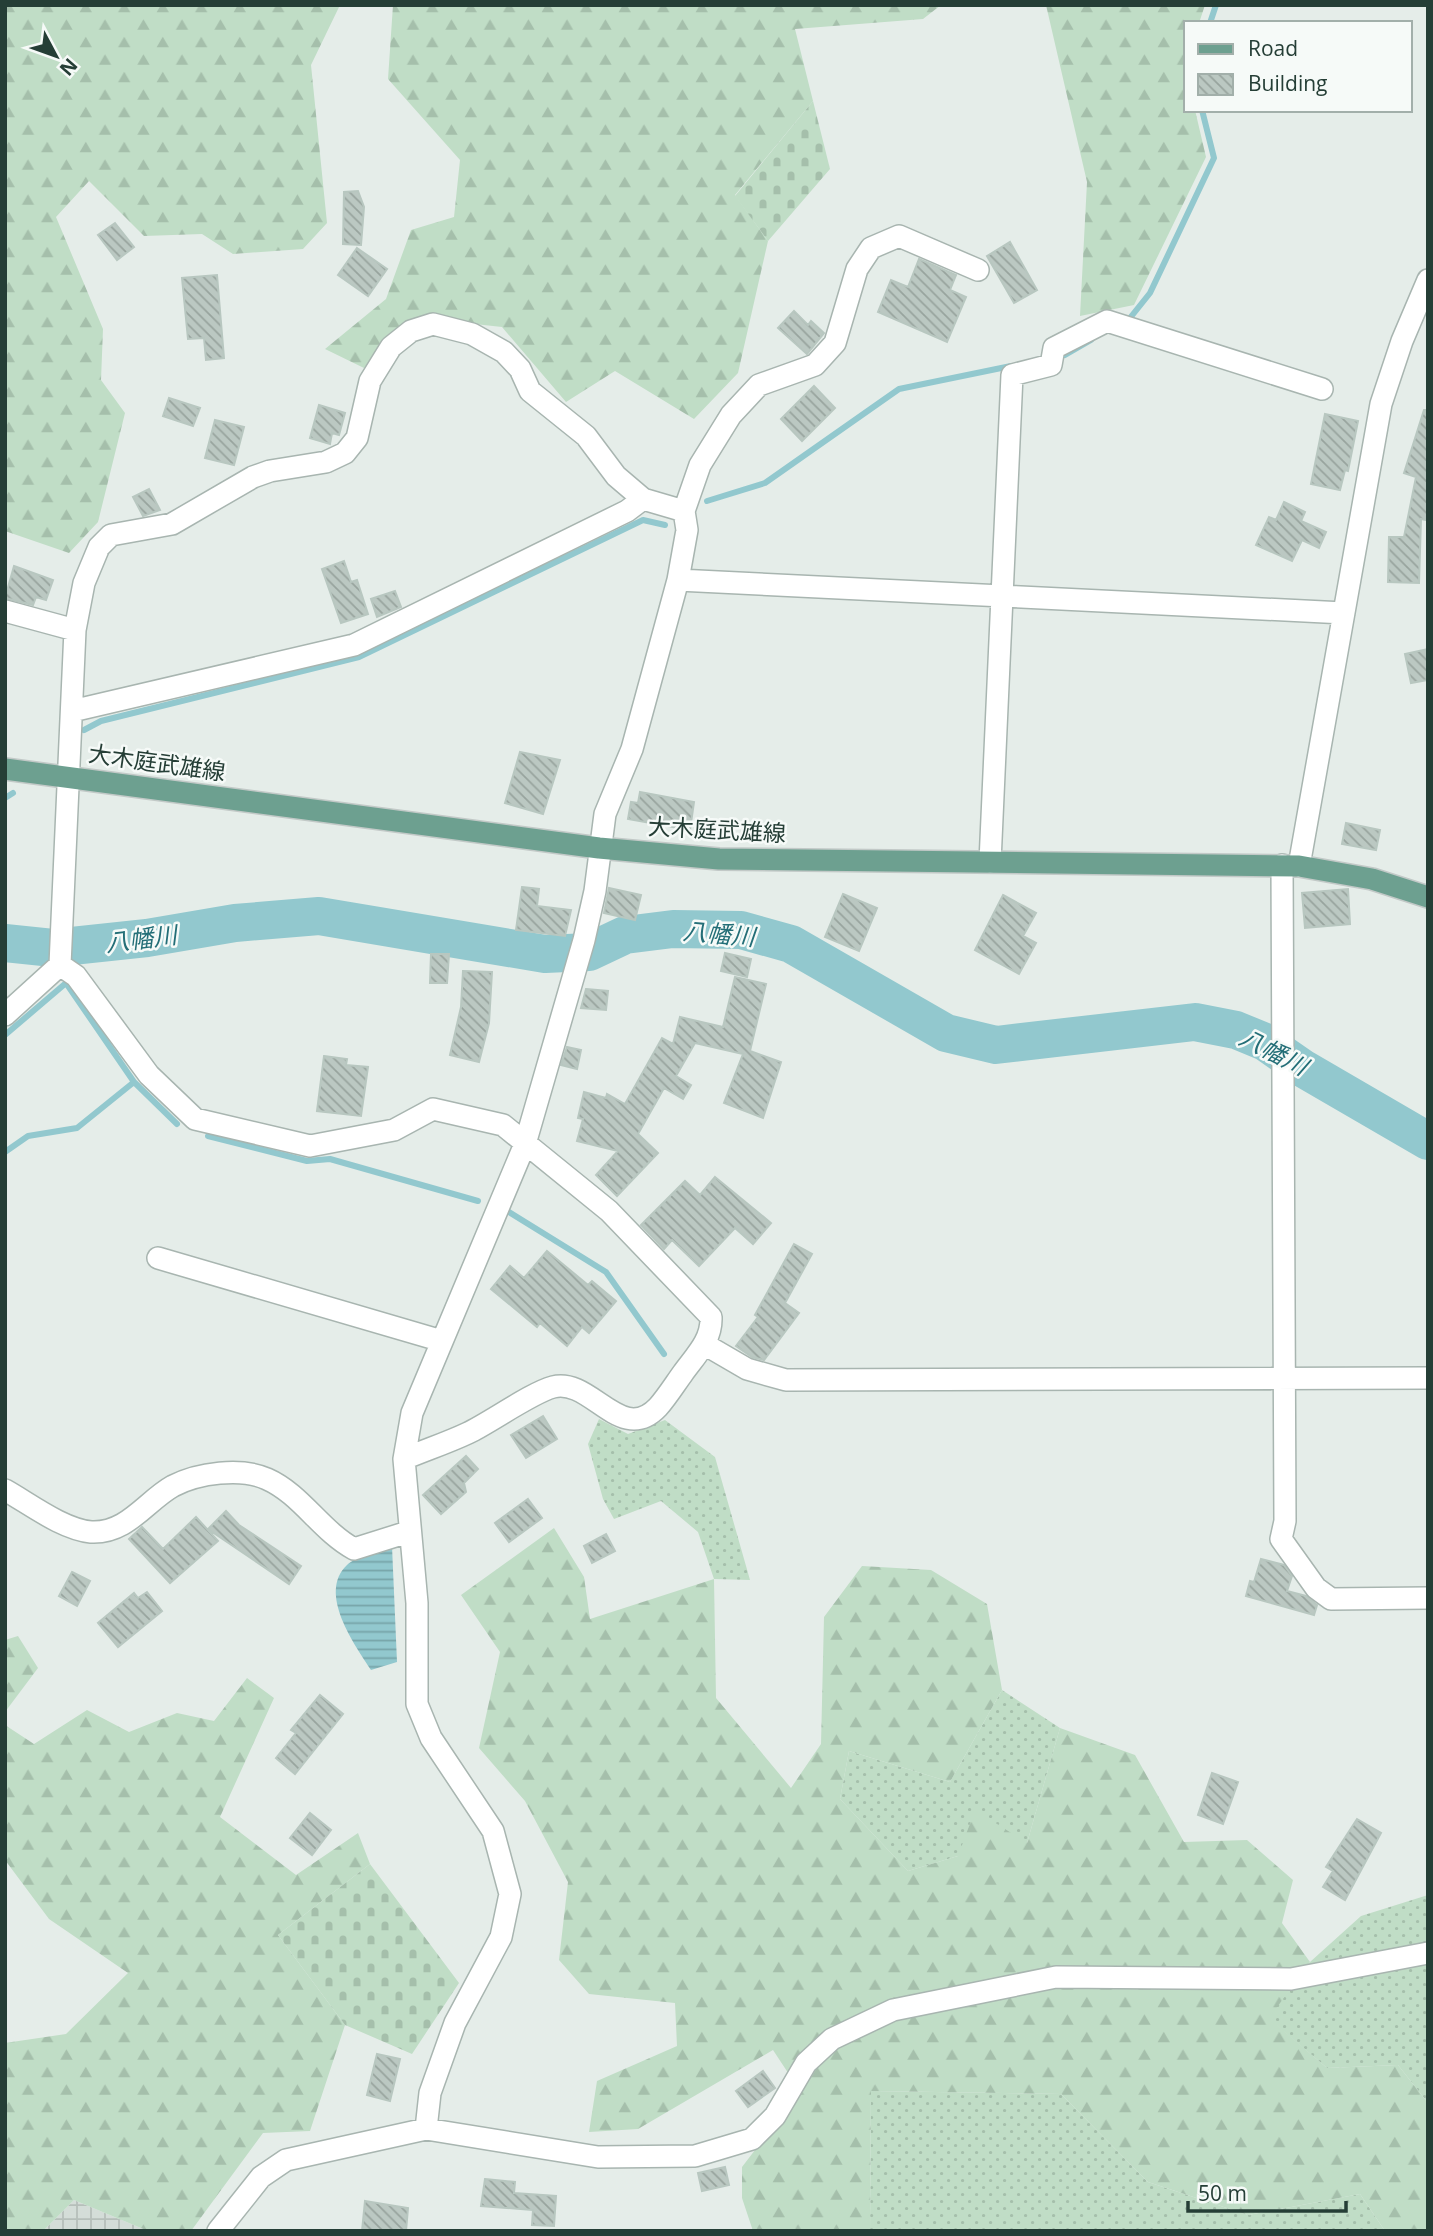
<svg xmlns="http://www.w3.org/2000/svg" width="1433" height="2236" font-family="'Open Sans','Noto Sans JP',sans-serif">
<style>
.industrial{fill:url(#industrial-grid)}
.grass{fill:url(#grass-dots)}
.forest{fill:url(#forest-firs)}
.cemetery{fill:url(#cemetery-stones)}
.water{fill:url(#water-rules)}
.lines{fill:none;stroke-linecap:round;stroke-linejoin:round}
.stream{stroke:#92c8ce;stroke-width:6}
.river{stroke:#92c8ce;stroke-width:38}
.building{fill:url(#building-back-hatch);stroke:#b8c7c0;stroke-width:2}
.minor-casing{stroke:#a8b5b0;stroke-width:24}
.major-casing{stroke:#c2c9c7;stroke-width:24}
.minor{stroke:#fff;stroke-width:21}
.major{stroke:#6da090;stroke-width:21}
.labels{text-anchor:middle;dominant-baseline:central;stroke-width:5;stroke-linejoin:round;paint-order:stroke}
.street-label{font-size:23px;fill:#253e36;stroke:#f6faf8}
.water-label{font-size:24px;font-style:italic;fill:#236e77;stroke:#f6faf8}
</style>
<defs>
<pattern id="industrial-grid" width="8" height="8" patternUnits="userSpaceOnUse" patternTransform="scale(1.75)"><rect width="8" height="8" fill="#d4ddd8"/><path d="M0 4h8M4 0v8" fill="none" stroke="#b6bfba"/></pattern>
<pattern id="grass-dots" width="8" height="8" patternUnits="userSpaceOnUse" patternTransform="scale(1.75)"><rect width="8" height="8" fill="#c0ddc6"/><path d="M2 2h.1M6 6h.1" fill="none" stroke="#a5bfab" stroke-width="1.8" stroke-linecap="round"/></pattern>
<pattern id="forest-firs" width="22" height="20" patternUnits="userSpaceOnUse" patternTransform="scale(1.75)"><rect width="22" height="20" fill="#c0ddc6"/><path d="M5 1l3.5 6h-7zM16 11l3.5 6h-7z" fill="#a5bfab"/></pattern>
<pattern id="cemetery-stones" width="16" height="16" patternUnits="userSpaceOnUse" patternTransform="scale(1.75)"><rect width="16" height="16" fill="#c0ddc6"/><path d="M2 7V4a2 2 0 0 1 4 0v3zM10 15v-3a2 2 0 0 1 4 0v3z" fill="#a5bfab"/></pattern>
<pattern id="water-rules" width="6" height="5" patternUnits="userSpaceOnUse" patternTransform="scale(1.75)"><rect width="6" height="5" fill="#92c8ce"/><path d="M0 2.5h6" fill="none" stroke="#77a4a8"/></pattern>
<pattern id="building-back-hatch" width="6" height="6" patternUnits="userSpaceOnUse" patternTransform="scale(1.75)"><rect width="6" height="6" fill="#bbc8c2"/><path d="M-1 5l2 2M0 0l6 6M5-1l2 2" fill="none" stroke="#98a49e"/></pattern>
</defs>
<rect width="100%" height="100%" fill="#e5ede9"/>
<path class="industrial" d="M74,2200L148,2231H43Z"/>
<path class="grass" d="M599,1419L628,1434L665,1420L715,1457L750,1580L714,1579L698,1532L661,1501L614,1519L603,1499L588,1444Z
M1002,1690L1060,1728L1027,1843L958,1856L908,1871L840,1799L849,1751L950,1782Z
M1428,1895V2103L1398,2065L1327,2068L1268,2018L1310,1962L1361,1916Z
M871,2091L1061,2094L1148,2182L1248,2215L1360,2194L1385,2231H870Z"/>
<path class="forest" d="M5,5H340L311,65L327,223L303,249L233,254L202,234L144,236L89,181L56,217L103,329L101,380L125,413L98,522L69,553L5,531Z
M393,5H941L923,19L795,29L813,101L735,195L768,241L738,373L694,419L615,371L566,402L502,327L420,318L364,368L325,349L386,299L411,230L454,217L460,160L388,79Z
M1046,5H1205L1199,23H1186L1183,64L1186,110H1195L1206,157L1134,305L1080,316L1087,182Z
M554,1528L584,1577L590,1619L714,1579L716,1698L791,1788L821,1744L824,1617L862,1566L931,1570L987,1604L1002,1690L950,1782L849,1751L840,1799L908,1871L958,1856L975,1810L1027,1843L1060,1728L1135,1755L1184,1842L1247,1840L1293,1880L1282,1923L1310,1962L1269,2018L1327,2068L1398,2065L1428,2103V2231H1385L1360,2194L1248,2215L1148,2182L1061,2094L871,2091L870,2231H753L742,2198V2167L800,2091L773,2050L638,2129L589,2132L597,2081L677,2046L675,2003L589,1994L559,1960L568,1882L525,1801L479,1748L500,1652L461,1595Z
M18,1636L38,1668L5,1712V1640Z
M247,1678L274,1698L220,1817L296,1875L358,1833L370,1864L278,1935L345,2025L310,2131L263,2133L191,2231H148L74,2200L43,2231H5V2043L66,2034L128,1973L49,1919L5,1860V1725L34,1744L87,1710L129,1732L177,1713L214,1721Z"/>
<path class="cemetery" d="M813,101L830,169L768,241L735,196Z
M370,1864L459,1983L412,2054L345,2025L278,1935Z"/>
<path class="water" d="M392,1546L397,1662L371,1670C355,1645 317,1593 347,1565C357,1556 380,1551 392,1546Z"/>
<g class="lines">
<path class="stream" d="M1210,23L1216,5
M1130,318L1150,293L1214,158L1202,110
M1065,355L1091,340
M707,501L765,483L899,389L1011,366
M84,730L101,721L359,657L643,520L665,525
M5,798L13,793
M5,1035L66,983L134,1082L177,1124
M208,1136L307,1161L330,1159L478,1201
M5,1152L28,1136L77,1128L134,1082
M509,1212L606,1272L664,1354"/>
<path class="river" d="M5,943L53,948L147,938L235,923L319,916L545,954L589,952L625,935L673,929L741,930L791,944L946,1033L996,1045L1195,1022L1236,1030L1265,1042L1304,1069L1428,1141"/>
</g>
<path class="building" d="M358,191L364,207L361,245L343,244L344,192Z
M115,223L134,247L117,260L98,235Z
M1010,242L1037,290L1014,303L987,256Z
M357,248L387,269L368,296L338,275Z
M919,259L956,275L950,290L966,297L947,342L878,312L891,280L908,287Z
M217,275L224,358L206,360L204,338L188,339L182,278Z
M794,311L808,325L811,321L824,333L807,354L778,328Z
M814,386L835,408L802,441L781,419Z
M169,398L200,408L193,426L163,416Z
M319,405L345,413L339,435L332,433L330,444L310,438Z
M1424,410H1428V508L1426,520L1421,519L1419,583L1388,582L1389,537H1404L1416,477L1404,473Z
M1325,414L1358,421L1348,471L1345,470L1340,490L1311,484Z
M215,420L244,427L234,465L205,458Z
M149,489L160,510L143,516L133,497Z
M1284,502L1305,512L1301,521L1326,532L1319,548L1302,540L1292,561L1256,545L1269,517L1276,520Z
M344,561L351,582L357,580L368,614L341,623L322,569Z
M14,566L53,580L46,600L36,597L33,605L5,598Z
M395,591L401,607L377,617L371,599Z
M1428,649V680L1411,683L1405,654Z
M520,752L560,760L543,814L505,803Z
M640,792L694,802L690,830L628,819L631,802L638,803Z
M1346,823L1380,830L1376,850L1342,844Z
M522,887L539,889L537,906L571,910L565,936L516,930Z
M609,888L641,895L635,920L604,913Z
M1348,889L1350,924L1305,928L1302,893Z
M843,894L877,908L859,951L825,937Z
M1003,895L1036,913L1023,936L1036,943L1019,974L975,950Z
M725,953L751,959L747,977L721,971Z
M431,954H449L447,983H430Z
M463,971L492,972L489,1023L479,1062L450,1055L461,1007Z
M735,977L766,984L750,1051L781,1062L763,1118L724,1103L743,1054L695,1043L676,1076L691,1085L683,1099L664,1088L638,1134L658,1153L617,1196L596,1175L618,1151L577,1141L583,1119L578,1118L584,1092L606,1098L607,1094L625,1104L662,1038L673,1044L680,1017L723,1027Z
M586,989L608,991L606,1010L581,1008Z
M567,1047L581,1050L577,1069L561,1065Z
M324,1056L347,1059L346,1065L368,1067L361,1116L317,1111Z
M715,1177L771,1223L753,1244L735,1228L699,1266L672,1240L664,1249L641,1225L685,1181L700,1195Z
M794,1244L812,1254L785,1303L799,1313L764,1360L752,1357L736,1346L758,1317L755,1315Z
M547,1251L588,1285L592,1281L616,1301L589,1333L582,1327L567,1346L540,1323L537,1327L491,1289L510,1266L524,1278Z
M543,1416L557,1439L526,1458L511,1435Z
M466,1456L478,1469L464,1483L466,1492L441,1514L423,1495Z
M528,1499L542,1518L509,1542L495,1523Z
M226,1511L239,1525L301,1566L289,1584L208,1529Z
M196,1517L218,1541L170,1583L129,1539L142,1527L163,1549Z
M606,1534L615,1551L592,1563L584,1546Z
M1261,1559L1284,1565L1292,1576L1287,1591L1306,1596L1317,1605L1314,1615L1246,1596L1250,1581L1254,1582Z
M72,1572L90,1581L77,1606L59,1596Z
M147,1592L162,1611L118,1647L98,1623L134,1593L138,1598Z
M320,1695L343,1714L295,1774L276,1758L296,1733L291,1730Z
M1212,1773L1238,1782L1223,1824L1198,1815Z
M310,1813L331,1830L312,1855L290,1838Z
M1357,1819L1381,1833L1345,1900L1323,1887L1333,1871L1326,1867Z
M377,2054L400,2059L390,2101L367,2095Z
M763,2071L775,2088L748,2107L736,2091Z
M725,2167L729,2185L702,2191L698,2173Z
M485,2179L515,2182L514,2193L556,2196L554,2226L532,2225L533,2210L481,2206Z
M365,2201L408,2208L406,2231H362Z"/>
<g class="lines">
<g class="minor-casing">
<path id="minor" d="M678,580L1344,613
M5,611L75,630
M72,711L354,645L627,511L643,499
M990,862L1012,375L1051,365L1054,348L1107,321L1322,389
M1282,865L1285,1521L1281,1539L1316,1588L1331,1599L1428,1598
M1299,866L1381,404L1402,341L1428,280
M60,965L76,976L149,1075L195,1119L310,1146L394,1130L433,1109L503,1125L609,1211L711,1317C712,1340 696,1355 683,1373C675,1384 667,1397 658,1407C621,1446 591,1377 553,1387C531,1393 491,1422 468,1433C447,1443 425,1450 404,1459
M5,1015L60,965L75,630L84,583L99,547L111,535L172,524L253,477L270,471L326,462L345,453L357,438L370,381L391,347L411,331L433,324L472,334L504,352L520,369L530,391L586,436L616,476L643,499L684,511
M158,1258L442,1341
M704,1344L747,1369L786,1380L1428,1378
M5,1490C30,1504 62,1529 91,1532C127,1534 146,1501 173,1486C198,1473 241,1467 267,1479C301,1494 321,1531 354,1549L408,1532
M426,2129L430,2093L455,2023L501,1937L510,1894L493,1831L431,1738L417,1704V1603L404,1459L412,1413L525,1144L584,940L595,891L605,814L632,749L678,580L687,530L684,511L700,465L731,415L759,385L815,365L835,343L857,269L871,248L899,236L978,270
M218,2231L261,2177L286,2160L426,2129L598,2157L695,2156L752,2139L775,2116L806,2063L832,2039L893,2010L1056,1977L1291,1979L1428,1953"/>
</g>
<g class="major-casing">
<path id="major" d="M5,769L599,848L719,859L1299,866L1372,879L1428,897"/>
</g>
<use href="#minor" class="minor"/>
<use href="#major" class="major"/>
</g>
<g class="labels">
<g class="street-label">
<text transform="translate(157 762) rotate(8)">大木庭武雄線</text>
<text transform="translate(717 829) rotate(3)">大木庭武雄線</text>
</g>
<g class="water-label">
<text transform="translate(719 933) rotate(5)">八幡川</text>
<text transform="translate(141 938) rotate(-7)">八幡川</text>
<text transform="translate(1274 1051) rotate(27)">八幡川</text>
</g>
</g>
<rect width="1433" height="2236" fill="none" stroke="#253e36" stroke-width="14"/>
<rect x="1184" y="21" width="228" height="91" fill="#f6faf8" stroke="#a2afaa" stroke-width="2"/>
<rect x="1198" y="44" width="35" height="10" fill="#6da090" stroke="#a2afaa" stroke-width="2"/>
<text x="1248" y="56" font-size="21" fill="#253e36">Road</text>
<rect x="1198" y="74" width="35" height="21" fill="url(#building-back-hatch)" stroke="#a2afaa" stroke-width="2"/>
<text x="1248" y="91" font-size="21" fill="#253e36">Building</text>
<g transform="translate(56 56) rotate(131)" stroke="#f6faf8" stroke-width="5" paint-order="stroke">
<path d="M0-5L12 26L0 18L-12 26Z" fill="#253e36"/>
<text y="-10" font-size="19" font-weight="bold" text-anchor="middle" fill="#253e36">N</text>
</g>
<path d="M1188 2201v10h158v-10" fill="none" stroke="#253e36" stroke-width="3.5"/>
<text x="1198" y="2201" font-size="21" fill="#253e36" stroke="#f6faf8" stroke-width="5" paint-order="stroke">50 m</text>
</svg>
